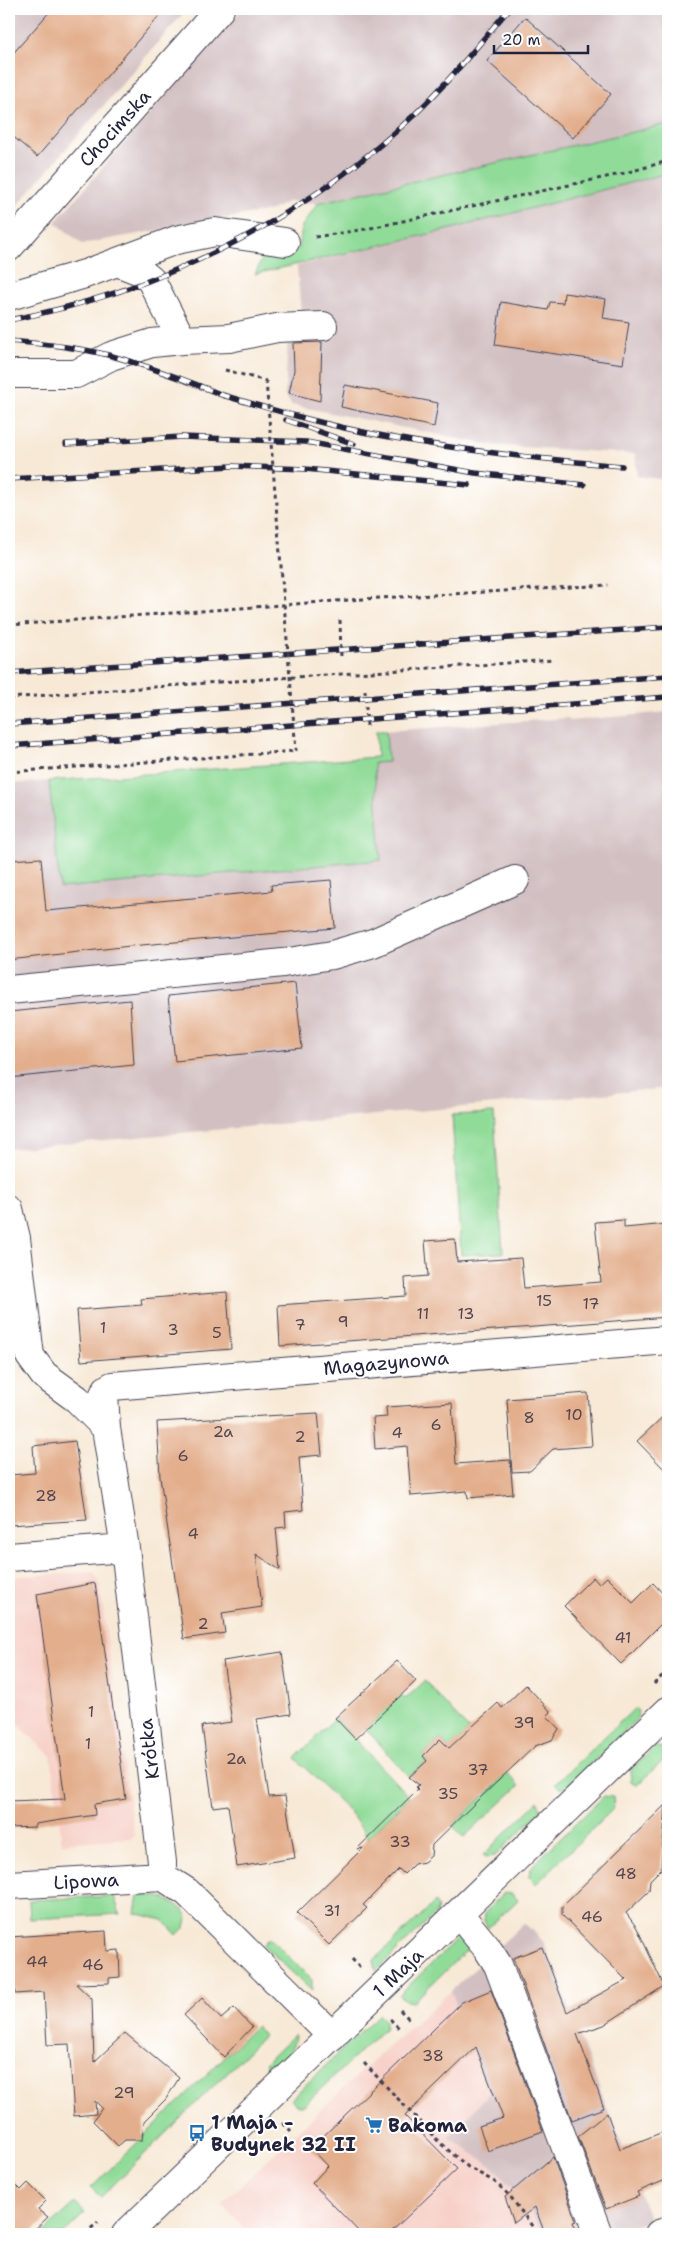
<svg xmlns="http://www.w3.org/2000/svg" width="677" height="2243" font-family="'Shantell Sans',sans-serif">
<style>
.built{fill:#f7d1c9}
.industrial{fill:#d2bfc1}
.green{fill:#90db98;stroke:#597e6a}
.building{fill:#e3ae8c}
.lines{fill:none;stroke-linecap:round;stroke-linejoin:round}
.minor-casing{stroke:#424052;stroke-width:30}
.path{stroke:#424052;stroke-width:3;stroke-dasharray:4 4;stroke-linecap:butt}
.minor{stroke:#fff;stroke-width:28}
.rail-casing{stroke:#22223b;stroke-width:5.5}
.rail{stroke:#fff;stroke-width:4;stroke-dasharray:11;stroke-linecap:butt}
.path-bridge{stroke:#424052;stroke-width:3;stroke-dasharray:4 4;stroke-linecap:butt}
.labels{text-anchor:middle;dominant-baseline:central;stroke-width:4;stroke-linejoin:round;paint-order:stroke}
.number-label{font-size:16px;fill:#52454f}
.street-label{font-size:19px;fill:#22223b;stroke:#fff}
.poi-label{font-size:19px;font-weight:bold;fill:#22223b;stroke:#fff;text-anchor:start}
</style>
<rect width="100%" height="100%" fill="#fff"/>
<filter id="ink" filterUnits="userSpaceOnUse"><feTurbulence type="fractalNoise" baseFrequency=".02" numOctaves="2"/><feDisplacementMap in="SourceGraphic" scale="10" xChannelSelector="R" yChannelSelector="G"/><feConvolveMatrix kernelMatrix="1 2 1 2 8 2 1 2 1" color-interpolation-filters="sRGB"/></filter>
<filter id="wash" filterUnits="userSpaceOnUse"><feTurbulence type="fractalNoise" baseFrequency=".0096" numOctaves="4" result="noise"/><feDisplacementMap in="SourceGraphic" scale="20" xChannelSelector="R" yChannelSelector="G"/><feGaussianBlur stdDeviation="1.12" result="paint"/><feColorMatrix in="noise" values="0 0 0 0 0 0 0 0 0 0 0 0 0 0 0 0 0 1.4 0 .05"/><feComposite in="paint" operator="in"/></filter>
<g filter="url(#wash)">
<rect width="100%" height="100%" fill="#f7e9d6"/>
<path class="built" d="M88,1572H93L99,1580L134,1835L131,1838L62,1843L51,1756L9,1716V1577Z
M451,1991L489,2093L449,2137L493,2167L527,2205L542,2234H250L221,2204L365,2068Z"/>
<path class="industrial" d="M9,9H187L9,215Z
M242,9H668V124L318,203L289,201L272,210L82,244L55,222Z
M668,173V480L637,476L635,454L489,445L292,405L285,396L289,314L301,313L297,266L451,229Z
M668,712V1088L9,1149V784L49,781L60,888L381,860L374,762L388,761L386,731L569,718V721Z
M524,1923L543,1941L650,2220L615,2234H542L527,2205L493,2167L449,2137L489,2093L451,1991Z"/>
<path class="green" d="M668,124V173L451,229L255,274L262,259L299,248L302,226L318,203Z
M376,731H386L388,762L374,763L381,860L60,888L49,781L377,757Z
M494,1113L503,1253L461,1255L452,1115Z
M425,1681L469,1730L449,1748L440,1739L423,1755L427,1761L409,1777L366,1729L379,1717L377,1714L399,1693L405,1699Z
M635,1708L638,1711L637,1719L566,1788H559L555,1784Z
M335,1718L409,1797L368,1838L349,1811L295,1758Z
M655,1747L664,1748L668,1752V1756L636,1786L631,1781L630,1771Z
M508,1773L519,1786L464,1837L452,1826Z
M604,1796L613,1797L614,1808L536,1884L529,1877L530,1868Z
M538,1801L541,1811L495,1856L486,1857L483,1855Z
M504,1893L512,1894L518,1900L488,1928L484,1921L485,1912Z
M138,1895C159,1895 173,1899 188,1915L185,1927L177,1935L163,1920L135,1913Z
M114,1896L120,1914L30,1919L29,1900Z
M435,1902L438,1907L436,1913L376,1971L374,1960Z
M460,1936L473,1944L413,2002L405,2001L399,1995Z
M270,1938L312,1980V1991L263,1945Z
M379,2014L385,2020V2028L303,2106L296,2104L291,2099Z
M256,2026L264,2036L101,2197L91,2188Z
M295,2034C295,2052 281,2062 269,2074L265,2070L266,2062Z
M75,2203L85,2213L63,2234H42Z"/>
<g id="blocks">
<path class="building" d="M52,9H165L37,157L9,133V58Z
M525,17L611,94L573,138L487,61Z
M564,293L606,299L603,318L629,322L623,364L495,345L501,302L548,310L550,302L563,303Z
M322,342L320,401L289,393L294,370L293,343Z
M345,385L438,403L434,427L341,407Z
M41,858L46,911L272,891L271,885L331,880L335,928L130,946L9,960V860Z
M295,983L302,1048L175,1061L168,996Z
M130,1000L134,1065L9,1078V1012Z
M624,1220V1228L668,1224V1317L280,1346L278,1305L406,1296L405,1278L428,1276L425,1241L455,1239L457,1262L521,1258L524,1288L601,1282L595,1222Z
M227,1292L231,1349L81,1361L77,1310L142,1305L141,1299Z
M588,1393L592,1446L553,1449L530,1471L512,1472L507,1399Z
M452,1403L456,1464L510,1460L513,1494L468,1498L467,1491L411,1496L407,1446L375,1449L373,1418L387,1417L386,1407Z
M668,1412V1473L637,1441Z
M318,1413L322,1455L299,1457L303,1510L285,1512L286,1527L276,1528L280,1570L256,1554L262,1607L222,1613L225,1633L184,1639L160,1477L157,1422Z
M75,1441L87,1520L9,1525V1475L35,1473L33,1446Z
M593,1577L599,1584L607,1577L633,1603L653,1583L668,1599V1617L621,1664L564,1606Z
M95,1583L126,1799L94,1804L95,1815L35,1824V1827L9,1828V1801L65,1799L37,1594Z
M282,1652L291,1714L257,1719L269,1797L285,1796L295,1858L237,1867L228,1805L213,1807L202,1726L232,1722L223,1661Z
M397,1661L416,1681L355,1739L335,1718Z
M526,1685L551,1712L547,1716L559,1729L552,1740L535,1746L479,1799L432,1845L431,1856L424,1862L414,1864L404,1874L399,1869L363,1905L367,1908L329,1945L297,1913L363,1848L357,1849L418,1789L416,1787L419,1785L409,1777L427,1761L423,1756L440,1739L449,1748L498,1703L502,1708Z
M666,1804L661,1869L650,1880L649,1891L626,1913L637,1928L664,1986L604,2025L577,2034L604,2108L572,2120L513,1958L542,1947L567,2012L626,1980L562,1915V1906Z
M106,1931L107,1951L119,1950L120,1977L109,1978V1983L76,1984L92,1999L94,2062L125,2033L179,2078L166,2099L144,2121L142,2140H125L118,2146L93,2121L102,2108L95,2101L96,2114L74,2116L69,2044L47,2045L44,1992L15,1994V1988L9,1989V1937Z
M491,1990L543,2131L488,2151L479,2126L503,2118L476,2047L405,2116L457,2169L389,2234H361L312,2183L328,2166L311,2148L462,2002Z
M202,1998L221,2019L234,2008L252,2027L224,2057L184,2015Z
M607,2113L620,2149L668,2130V2179L637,2192L639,2196L606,2209L578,2136Z
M553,2157L576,2221L573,2222L578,2234H545L535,2207L514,2223L505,2197Z
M9,2178L21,2190L28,2183L46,2201L38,2209L48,2217L30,2234H9Z"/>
</g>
</g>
<g filter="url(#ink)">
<use href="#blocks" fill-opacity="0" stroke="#424052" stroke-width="1"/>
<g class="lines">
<g class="minor-casing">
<path id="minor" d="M9,247L220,9
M117,262L140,271L151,280L182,340L229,338L277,328L323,326
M9,296L85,274L176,240L215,232L285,242
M9,374H76L111,356L152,343L182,340
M9,990L283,963L332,955L373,943L515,880
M9,1209L16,1238L30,1356L44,1375L77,1399L106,1428
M9,1557L125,1548
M162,1876V1862L125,1548L106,1428L104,1394L107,1389L112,1386L668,1340
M162,1876L187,1892L332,2036
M9,1885L162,1876
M459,1914L487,1948L498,1965L598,2234
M126,2234L668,1711
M659,2234L668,2231"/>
</g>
<path class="path" d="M315,237L366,229L625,173L668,161
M225,370L266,381
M340,620L341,657
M9,625L363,599L608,585
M219,682L554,660
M365,690L367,726
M9,698L219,682
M9,772L296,751
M654,1684L668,1670
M352,1959L360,1968
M400,2010L410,2020
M390,2019L400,2029
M364,2063L440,2143L468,2167L495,2182L510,2196L538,2234
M283,2123L291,2132
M85,2234L98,2222"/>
<use href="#minor" class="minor"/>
<g class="rail-casing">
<path id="rail" d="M9,320C160,292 301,221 413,116C448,83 478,45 509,9
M9,341C43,344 79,347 112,356C151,367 188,381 225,396
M219,394C273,410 328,426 384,436C463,451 542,459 622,466
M286,420L354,444
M66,444L182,437L306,442L475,473L584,485
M9,479L232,466L305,469L469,485
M9,673L668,627
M9,724L668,676
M9,746L668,697"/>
</g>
<use href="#rail" class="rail"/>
<path class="path-bridge" d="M266,381L296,751"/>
</g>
</g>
<defs>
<g id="supermarket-bare" transform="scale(1.35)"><path d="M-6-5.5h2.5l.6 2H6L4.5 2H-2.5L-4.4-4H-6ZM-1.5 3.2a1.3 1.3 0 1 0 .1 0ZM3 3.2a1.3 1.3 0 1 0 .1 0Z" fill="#1f6fb2" stroke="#fff" stroke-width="2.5" paint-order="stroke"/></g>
<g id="bus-bare" transform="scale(1.35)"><path d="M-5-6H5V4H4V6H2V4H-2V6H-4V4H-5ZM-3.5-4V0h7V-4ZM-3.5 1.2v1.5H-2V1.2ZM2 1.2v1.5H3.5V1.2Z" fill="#1f6fb2" stroke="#fff" stroke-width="2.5" paint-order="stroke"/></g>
</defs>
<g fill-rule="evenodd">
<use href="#supermarket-bare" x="374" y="2125"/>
<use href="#bus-bare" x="197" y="2133"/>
</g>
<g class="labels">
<g class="number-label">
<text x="544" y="1300">15</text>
<text x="591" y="1303">17</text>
<text x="423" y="1313">11</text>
<text x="466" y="1313">13</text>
<text x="343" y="1321">9</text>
<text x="300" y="1324">7</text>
<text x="103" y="1327">1</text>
<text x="173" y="1329">3</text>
<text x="217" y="1332">5</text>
<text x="574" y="1414">10</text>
<text x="529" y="1417">8</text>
<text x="436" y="1424">6</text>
<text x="223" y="1431">2a</text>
<text x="397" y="1432">4</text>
<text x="300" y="1436">2</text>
<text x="183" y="1455">6</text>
<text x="46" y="1495">28</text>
<text x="193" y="1533">4</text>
<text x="203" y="1623">2</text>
<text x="623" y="1637">41</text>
<text x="91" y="1711">1</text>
<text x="524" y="1722">39</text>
<text x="88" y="1743">1</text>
<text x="236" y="1758">2a</text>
<text x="478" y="1769">37</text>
<text x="448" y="1793">35</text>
<text x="400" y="1841">33</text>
<text x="626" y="1873">48</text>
<text x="332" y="1910">31</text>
<text x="592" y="1916">46</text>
<text x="37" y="1961">44</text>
<text x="93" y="1964">46</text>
<text x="433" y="2055">38</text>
<text x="124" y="2092">29</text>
</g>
<g class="street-label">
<text transform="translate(115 128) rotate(-48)">Chocimska</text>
<text transform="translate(386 1363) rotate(-5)">Magazynowa</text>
<text transform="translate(149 1749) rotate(-97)">Krótka</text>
<text transform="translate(86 1881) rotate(-3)">Lipowa</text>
<text transform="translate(398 1973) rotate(-44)">1 Maja</text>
</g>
<g class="poi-label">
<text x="211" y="2122">1 Maja -<tspan x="211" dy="22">Budynek 32 II</tspan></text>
<text x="388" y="2125">Bakoma</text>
</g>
</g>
<rect width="677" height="2243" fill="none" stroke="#fff" stroke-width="30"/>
<path d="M494 45v8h94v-8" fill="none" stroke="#22223b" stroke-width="2.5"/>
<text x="502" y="45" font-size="15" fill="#22223b" stroke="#ffffff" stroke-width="4" paint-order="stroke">20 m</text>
</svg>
